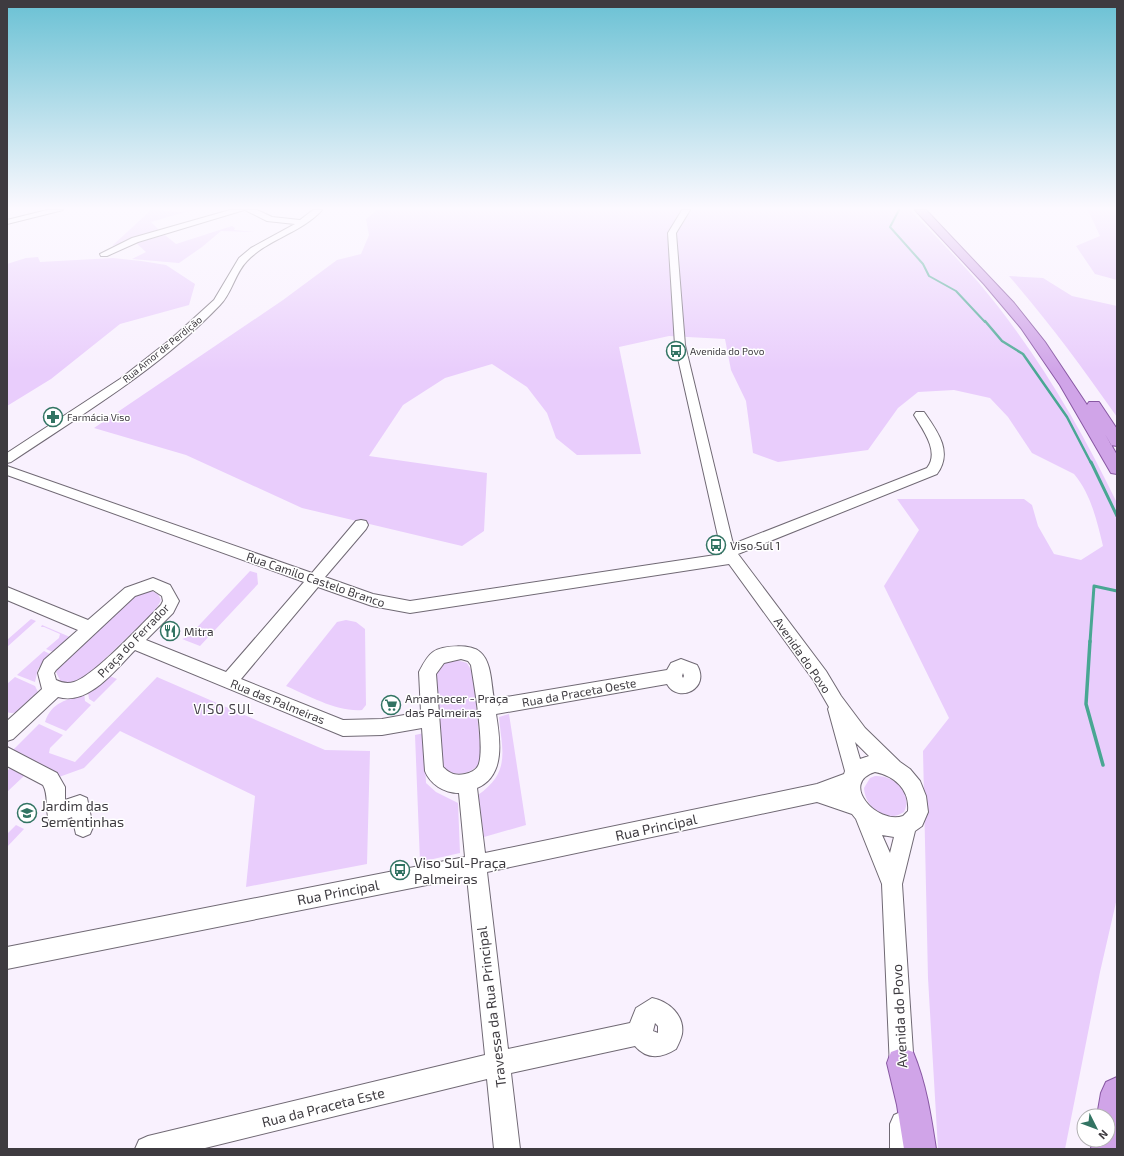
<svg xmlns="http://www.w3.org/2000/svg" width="1124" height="1156" font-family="'Exo 2',sans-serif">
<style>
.green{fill:#e9cdfc}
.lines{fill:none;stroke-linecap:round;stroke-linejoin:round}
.stream-far3{stroke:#49a793;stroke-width:2}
.stream-far2{stroke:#49a793;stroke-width:2.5}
.stream-far1{stroke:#49a793;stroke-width:3}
.stream{stroke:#49a793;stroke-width:3.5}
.minor-casing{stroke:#706974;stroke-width:2}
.major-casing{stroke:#8858a3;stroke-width:2}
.minor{fill:#fff;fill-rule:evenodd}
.major{fill:#d0a4e8;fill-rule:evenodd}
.labels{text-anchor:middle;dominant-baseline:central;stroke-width:3;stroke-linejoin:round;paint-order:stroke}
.far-street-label{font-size:10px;fill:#3e3b40;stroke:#fff}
.far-poi-label{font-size:10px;fill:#3e3b40;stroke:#fff;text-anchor:start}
.poi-label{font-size:12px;fill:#3e3b40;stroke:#fff;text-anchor:start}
.street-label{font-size:12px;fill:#3e3b40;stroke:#fff}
.neighbourhood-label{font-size:13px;letter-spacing:1px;fill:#443f48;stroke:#fff}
.near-poi-label{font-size:14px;fill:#3e3b40;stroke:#fff;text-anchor:start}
.near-street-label{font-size:14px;fill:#3e3b40;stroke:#fff}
</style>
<rect width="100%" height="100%" fill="#f9f1fe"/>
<path class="green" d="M151,210L182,212L192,210L151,222L159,230L112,246Z
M377,210H910C934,234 957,258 979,283C1036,351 1079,424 1117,503V898L1100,972L1065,1149H938L928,978L923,751L949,718L884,586L919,530L897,499H1024L1032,505L1038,526L1054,554L1081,560L1103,546C1097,521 1091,494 1074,474L1032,453L1008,417L990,398L954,390L918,392L898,408L868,450L778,462L753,453L746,401L731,370L725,339L669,336L619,347L641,454L577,455L556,438L547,413L527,387L492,364L445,378L403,405L369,456L487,473L484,531L462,546L302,508L186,455L94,428L283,300L337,260L361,254L369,235L366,219Z
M1088,210H1117V280L1095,274L1076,246L1100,236Z
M232,226L235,228L234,230L255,232L221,231L202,247L179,263L132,259L146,252L136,243L165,235L176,244Z
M38,257L40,262L113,258L141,261L166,265L195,284L189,305L120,324L51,379L7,406V264L26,258Z
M1009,276L1043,278L1072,296L1117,306V417C1083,368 1048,321 1009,276Z
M250,571L257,573L258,584L200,646L182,639L188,637Z
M152,591L158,594L161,600L155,611L87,676L73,682H61L56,672L59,665L136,595Z
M31,619L36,621L7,647V640Z
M346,620L356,622L365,629L366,705L362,710C337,712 309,696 286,686L337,622Z
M42,625L70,637L53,652L46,649L59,638L60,634L44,627H41Z
M44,651L50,654L38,669L35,682L17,675Z
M457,660L467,663L473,673L481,756L480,764C469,774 460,776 446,771L443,763L436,678C437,666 446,661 457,660Z
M110,676L117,679L94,702L89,699L88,692Z
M15,677L35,686L38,692C34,702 18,717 7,712V684Z
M157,677L325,750L370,751L367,864L246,887L255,796L120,731L84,768L59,777L11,752L39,724L63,735L50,748L49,753L75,762Z
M84,693L85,701L91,705L66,731L45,722C52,701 67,701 84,693Z
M509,714L526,825L484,837L478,795C511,772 502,751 499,717Z
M424,733L426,783L436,792L458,803L460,853L420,862L415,735Z
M14,765L25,775L7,792V771Z
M875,776C894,775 914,792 904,812C886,824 865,808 864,788L870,778Z
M16,825L24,829L7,847V834Z"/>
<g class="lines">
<path class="stream-far3" d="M899,210L890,227L923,264L929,276L956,291L985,322"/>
<path class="stream-far2" d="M985,321L1002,341L1023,354L1067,417L1091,463"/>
<path class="stream-far1" d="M1091,462L1117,516
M1090,642L1094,586L1117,591"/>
<path class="stream" d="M1090,641L1086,704L1103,765"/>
<g class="minor-casing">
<path id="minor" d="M47,210H63L7,224V220Z
M230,210H244L138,242L107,256H101L100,254L132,238Z
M245,210H257L272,217L300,220L313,210H322C301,233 268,239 247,261C235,273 232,293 220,305C160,368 83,414 11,462L7,463V453L120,379L171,339L214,300L239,258L251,248L295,224L267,221Z
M682,210H690L676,233L685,345L733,544L927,468C940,452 923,430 914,415L916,412H924C938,432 953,452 937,474L738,554L826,671L841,696L865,728L900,762L910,769L920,781L926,796L928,812L922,826L915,831L902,884L914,1068L911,1077L902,1080L893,1077L890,1068L882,884L856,819L852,814L817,802L487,872L508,1049L630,1023L636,1008L652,998C668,1001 685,1015 682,1034C681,1039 678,1045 676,1049C662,1058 647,1060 635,1046L511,1073L520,1149H494L487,1079L201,1149H135L139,1140L148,1136L485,1055L467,877L7,969V947L465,857L459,793C444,793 430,784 425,771L422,728L382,735L343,736L135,650C116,669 89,706 58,697L13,739L7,741V721L42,689L38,673L44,660L78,630L7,600V587L88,620L125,588L153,578L170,585L179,601L173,613L146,640L226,672L304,582L7,475V466L312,573L356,521L361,520L366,521L368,525L366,529L325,577L373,594L410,601L722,554L675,345L668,233ZM729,564L814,681L829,707L828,709L845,771L844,774L817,784L485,853L477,788C506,776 500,739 496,714L667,684C678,704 711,689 697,665L681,659L671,663L667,670L494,699C491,685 492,662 480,652C471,644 443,645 433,652C427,656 422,666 419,672L421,712L382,719L343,720L241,679L318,587L372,606L410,613ZM153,590L162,596L163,601L161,605C144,622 94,676 74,682C68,684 62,683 56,680L54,673L56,670L135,596ZM461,659L468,661L471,665C474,684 486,751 478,766C476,770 470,773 465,774C456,776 450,774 443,767L436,674L444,663ZM683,673L684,676L683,678L682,676ZM855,742L869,756L860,759ZM875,772C895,776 910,790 908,811L903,816C877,825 839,783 875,772ZM882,835L894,837L890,853ZM655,1023L658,1026V1033L653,1031Z
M7,747L57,773L65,787V800L80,795L87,798L93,827L90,834L83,837L76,834L72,817L56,823L49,820C45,809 49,795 43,785L7,766Z
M903,1111L912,1115L916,1124V1149H890V1124L894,1115Z"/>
</g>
<g class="major-casing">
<path id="major" d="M915,210H926L1014,303L1045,342L1087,405L1089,402H1099L1117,429V446L1111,445L1105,434L1117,455V474L1111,473L1060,385L1021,328L984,284Z
M902,1048L913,1052C926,1083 931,1116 936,1149H904L897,1105L887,1063L891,1052Z
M1117,1077V1149H1091L1092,1140H1108V1116H1097L1101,1093L1106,1082Z"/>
</g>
<use href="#minor" class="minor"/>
<use href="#major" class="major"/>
</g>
<linearGradient id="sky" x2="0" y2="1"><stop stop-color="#6ac1d4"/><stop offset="0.56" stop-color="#fcf9ff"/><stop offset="1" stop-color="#fcf9ff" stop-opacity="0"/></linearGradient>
<rect width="1124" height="372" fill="url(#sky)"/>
<defs>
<g id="bus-ring" transform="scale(1)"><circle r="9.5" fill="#fff" stroke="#327463" stroke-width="1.5"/><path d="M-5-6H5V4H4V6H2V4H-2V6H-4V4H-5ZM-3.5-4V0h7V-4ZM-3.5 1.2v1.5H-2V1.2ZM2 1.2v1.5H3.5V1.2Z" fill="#327463"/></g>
<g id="pharmacy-ring" transform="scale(1)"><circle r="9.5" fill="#fff" stroke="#327463" stroke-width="1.5"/><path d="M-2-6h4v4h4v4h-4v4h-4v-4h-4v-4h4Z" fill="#327463"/></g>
<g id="restaurant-ring" transform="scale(1)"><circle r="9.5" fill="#fff" stroke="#327463" stroke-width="1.5"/><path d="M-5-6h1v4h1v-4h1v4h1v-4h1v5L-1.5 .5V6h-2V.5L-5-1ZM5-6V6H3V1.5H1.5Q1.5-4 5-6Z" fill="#327463"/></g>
<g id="supermarket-ring" transform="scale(1)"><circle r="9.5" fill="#fff" stroke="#327463" stroke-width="1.5"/><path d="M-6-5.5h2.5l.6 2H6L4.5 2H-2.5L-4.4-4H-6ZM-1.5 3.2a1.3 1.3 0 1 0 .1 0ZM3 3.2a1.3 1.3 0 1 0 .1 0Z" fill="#327463"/></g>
<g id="school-ring" transform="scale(1)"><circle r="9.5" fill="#fff" stroke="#327463" stroke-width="1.5"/><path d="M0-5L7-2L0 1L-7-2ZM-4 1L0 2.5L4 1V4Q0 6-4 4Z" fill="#327463"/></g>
</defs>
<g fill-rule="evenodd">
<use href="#bus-ring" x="676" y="351"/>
<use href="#pharmacy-ring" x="53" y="417"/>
<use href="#bus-ring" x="716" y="545"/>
<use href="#restaurant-ring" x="170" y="631"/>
<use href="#supermarket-ring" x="391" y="705"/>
<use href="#school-ring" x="27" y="813"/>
<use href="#bus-ring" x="400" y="870"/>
</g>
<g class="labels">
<g class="far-street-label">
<text transform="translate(162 349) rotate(-39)">Rua Amor de Perdição</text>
</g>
<g class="far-poi-label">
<text x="690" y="351">Avenida do Povo</text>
<text x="67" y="417">Farmácia Viso</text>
</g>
<g class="poi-label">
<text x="730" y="545">Viso Sul 1</text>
<text x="184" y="631">Mitra</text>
<text x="405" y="698">Amanhecer - Praça<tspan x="405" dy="14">das Palmeiras</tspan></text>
</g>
<g class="street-label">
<text transform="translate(316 579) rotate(19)">Rua Camilo Castelo Branco</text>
<text transform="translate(133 640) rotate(-46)">Praça do Ferrador</text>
<text transform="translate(803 655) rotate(55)">Avenida do Povo</text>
<text transform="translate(579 692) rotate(-10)">Rua da Praceta Oeste</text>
<text transform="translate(278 701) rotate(22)">Rua das Palmeiras</text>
</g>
<g class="neighbourhood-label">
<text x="224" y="709">VISO SUL</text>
</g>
<g class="near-poi-label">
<text x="41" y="805">Jardim das<tspan x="41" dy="16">Sementinhas</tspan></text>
<text x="414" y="862">Viso Sul-Praça<tspan x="414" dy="16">Palmeiras</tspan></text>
</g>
<g class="near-street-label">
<text transform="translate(656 827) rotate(-12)">Rua Principal</text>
<text transform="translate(338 892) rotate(-11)">Rua Principal</text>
<text transform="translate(491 1007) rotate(-97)">Travessa da Rua Principal</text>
<text transform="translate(899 1016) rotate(-93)">Avenida do Povo</text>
<text transform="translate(323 1107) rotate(-14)">Rua da Praceta Este</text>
</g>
</g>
<rect width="1124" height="1156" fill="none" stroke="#3e3b40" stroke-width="16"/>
<g transform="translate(1096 1128) rotate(132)"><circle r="19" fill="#ffffff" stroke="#b2b1b3"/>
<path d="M0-3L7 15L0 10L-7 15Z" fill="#327463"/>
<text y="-6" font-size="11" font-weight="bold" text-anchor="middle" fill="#3e3b40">N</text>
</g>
</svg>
